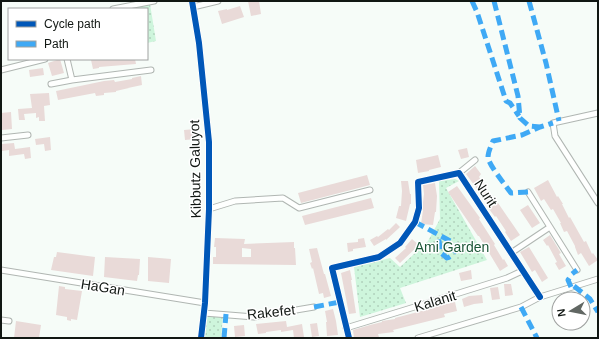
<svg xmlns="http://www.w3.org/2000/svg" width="599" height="339" font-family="Helvetica,sans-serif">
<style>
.grass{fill:url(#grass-dots)}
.building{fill:#e9dad8;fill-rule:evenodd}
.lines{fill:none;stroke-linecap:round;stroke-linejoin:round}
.minor-casing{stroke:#b0b6b2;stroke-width:7}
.minor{stroke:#fefffe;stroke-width:5}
.quiet{stroke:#3fa9f5;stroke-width:5;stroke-dasharray:10 5;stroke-linecap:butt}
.cycleway-casing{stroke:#fff;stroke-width:8}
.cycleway{stroke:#0057b8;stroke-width:6}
.labels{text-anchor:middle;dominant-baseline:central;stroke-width:3;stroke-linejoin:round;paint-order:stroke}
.street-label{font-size:14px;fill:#111713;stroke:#fff}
.park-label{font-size:14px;fill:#1c5737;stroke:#fff}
</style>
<defs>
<pattern id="grass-dots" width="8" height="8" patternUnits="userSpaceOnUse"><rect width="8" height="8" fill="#cef5dc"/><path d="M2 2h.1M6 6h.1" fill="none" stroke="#b0d1bc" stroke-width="1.8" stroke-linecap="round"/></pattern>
</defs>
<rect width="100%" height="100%" fill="#f6fcf8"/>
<path class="grass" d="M150,4L156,41L147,43V9H127Z
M455,179L459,181L446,188L487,260L400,288L406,303L360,317L354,267L390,258L400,267L428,241L440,219L439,181Z
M206,316H223L221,338H203Z"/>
<path class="building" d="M248,1H259L261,14L251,16Z
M240,6L244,17L222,24L218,11L227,9V10Z
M60,59L64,73L52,76L48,63Z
M99,59H135L136,64L99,67V68L93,69L91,60Z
M43,68L44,75L30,77L29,70Z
M141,76L142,85L128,88H129L116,91V92L104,93V95L96,96L95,93L58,100L56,91L104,81L114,80L115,82L132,79V78Z
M49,93L50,105L44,106L45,121H39V117L36,118V113L24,114L25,120H19L18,109L32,108L30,94Z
M11,112L12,129L2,130L1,113Z
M195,129L196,139L185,140L184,130Z
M50,137L51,150L45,151L44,144L36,145L35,139Z
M14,143L15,149L30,147L31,158L25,159L24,154L9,156V150L2,151V144Z
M467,148L469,157L461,159L458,150Z
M438,155L441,167L429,170V171L418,173L416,160Z
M475,166L481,174L479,177L486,187L484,188L495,205L498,203L520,235L511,241L505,232L506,231L496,216L495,217L489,209L491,208L466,174Z
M367,175L370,185L301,203L298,193Z
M548,180L557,197L558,196L563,204H562L569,218L570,217L584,242L586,241L592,254L593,253L598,260L589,266L581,253L578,255L575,247V246L567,231L564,232L560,223H561L553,209L551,210L544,199L541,201L534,188Z
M401,181H408L410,194H411V204H410L406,221L396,218L399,206H401L402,191Z
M435,183L437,196L436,212H435L433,225L421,224L423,210H422L424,194L423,185Z
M457,186L480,218L479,219L495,244L494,245L503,260L504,259L508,266L500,271L479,236H478L448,192Z
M371,198L374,208L305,225L302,216Z
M528,205L540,223L532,228L520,210Z
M396,223L400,227L399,228L386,240V239L374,246L370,240L377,236L378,237L388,229L389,230Z
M550,235L561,253L559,254L566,266L559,270L555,263L557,262L548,245L547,246L543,240Z
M215,238L245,239L244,244L294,242V248H295L296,265L213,264V257H216V247H214ZM242,248L251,249V257H242Z
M364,238L366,247L353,249V251L348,252L347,243L358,242V239Z
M412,239L419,245L400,263L395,258L406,248L405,247Z
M529,247L548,278L542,282L535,270L532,272L520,252Z
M317,248L324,274H325L331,296L324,298L323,293L319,294L313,268L312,269L310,263L312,262L309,249Z
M57,252L95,257L93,276L51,270L54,257H56Z
M105,257L140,259L139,275H138L137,281L104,277Z
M148,257L171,259L169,283L148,281Z
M350,270L352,280H351L356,313L349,314L341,273Z
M471,270L472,279L461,281L459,273Z
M504,284H511L513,295L505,296Z
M59,286L65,287V289L82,291L77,320L71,319V321L67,320V317L56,315Z
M498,287L500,299L492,300L490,288Z
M482,295L483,303L474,304L464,307L462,299L469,296Z
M455,302L457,311L444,314L445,317L393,330L394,332L378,334L379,337L354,338L353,330L370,325L382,322V321L395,319V318L429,309L428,307L441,304L442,305Z
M333,309L336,321L338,335L327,336L326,322H327L325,311Z
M16,321L41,325L39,338H14Z
M286,321L287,327L302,324L304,337L294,338L293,330L281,332V330L266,332V333L258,334L256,324Z
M317,323L319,336L312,337L310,324Z
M244,325L245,336L235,337L234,326Z"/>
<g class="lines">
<g class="minor-casing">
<path id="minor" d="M192,1L199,43L209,142V209L205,303L201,338
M193,7L218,1
M113,9L154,1
M67,59L72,80
M1,70L45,59
M51,84L72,80L151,70
M598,113L553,123L555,136L598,203
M1,138L28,135
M459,173L475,160
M528,192L577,270
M209,209L235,201L283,198L299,208L370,190
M511,253L550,227
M1,270L205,303
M204,313L254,317L314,307
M1,320L9,321
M346,328L408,309L507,278L522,271
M349,338L332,268L379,257L400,243L415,222L419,208L418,182L459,173L540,297
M418,338L521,307L540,297L598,279"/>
</g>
<use href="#minor" class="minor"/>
<path class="quiet" d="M472,1L477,12L506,101L510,103L519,116
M494,1L518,96L520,118L529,126L540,127
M529,1L546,63L559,121
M528,192L511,193C506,186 488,164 488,157C488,152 491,146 493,141L522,135L540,127L553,123
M415,222L454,243C458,250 453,256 447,258L441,253L438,235
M574,286L590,299L598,312
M571,287L568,280L572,274L577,270
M314,307L340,302
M521,307L537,338
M224,338L226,314"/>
<g class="cycleway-casing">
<path id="cycleway" d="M192,1L199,43L209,142V209L205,303L201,338
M349,338L332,268L379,257L400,243L415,222L419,208L418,182L459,173L540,297"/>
</g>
<use href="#cycleway" class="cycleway"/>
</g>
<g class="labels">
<g class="street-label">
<text transform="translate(195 169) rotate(-91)">Kibbutz Galuyot</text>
<text transform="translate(486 193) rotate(57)">Nurit</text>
<text transform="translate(103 287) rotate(9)">HaGan</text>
<text transform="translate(435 301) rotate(-17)">Kalanit</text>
<text transform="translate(271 312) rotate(-6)">Rakefet</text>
</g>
<g class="park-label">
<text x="452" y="247">Ami Garden</text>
</g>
</g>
<rect width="599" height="339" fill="none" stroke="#111713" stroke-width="4"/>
<rect x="8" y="8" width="140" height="52" fill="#ffffff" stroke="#a0a2a1"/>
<rect x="16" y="21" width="20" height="6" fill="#0057b8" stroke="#a0a2a1"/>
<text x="44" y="28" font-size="12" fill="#111713">Cycle path</text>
<rect x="16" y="41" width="20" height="6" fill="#3fa9f5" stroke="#a0a2a1"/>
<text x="44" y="48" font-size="12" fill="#111713">Path</text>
<g transform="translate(571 311) rotate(260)"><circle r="19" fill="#ffffff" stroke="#a0a2a1"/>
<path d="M0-3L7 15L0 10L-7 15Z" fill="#616763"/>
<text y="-6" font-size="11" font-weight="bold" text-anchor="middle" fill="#111713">N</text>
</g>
</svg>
